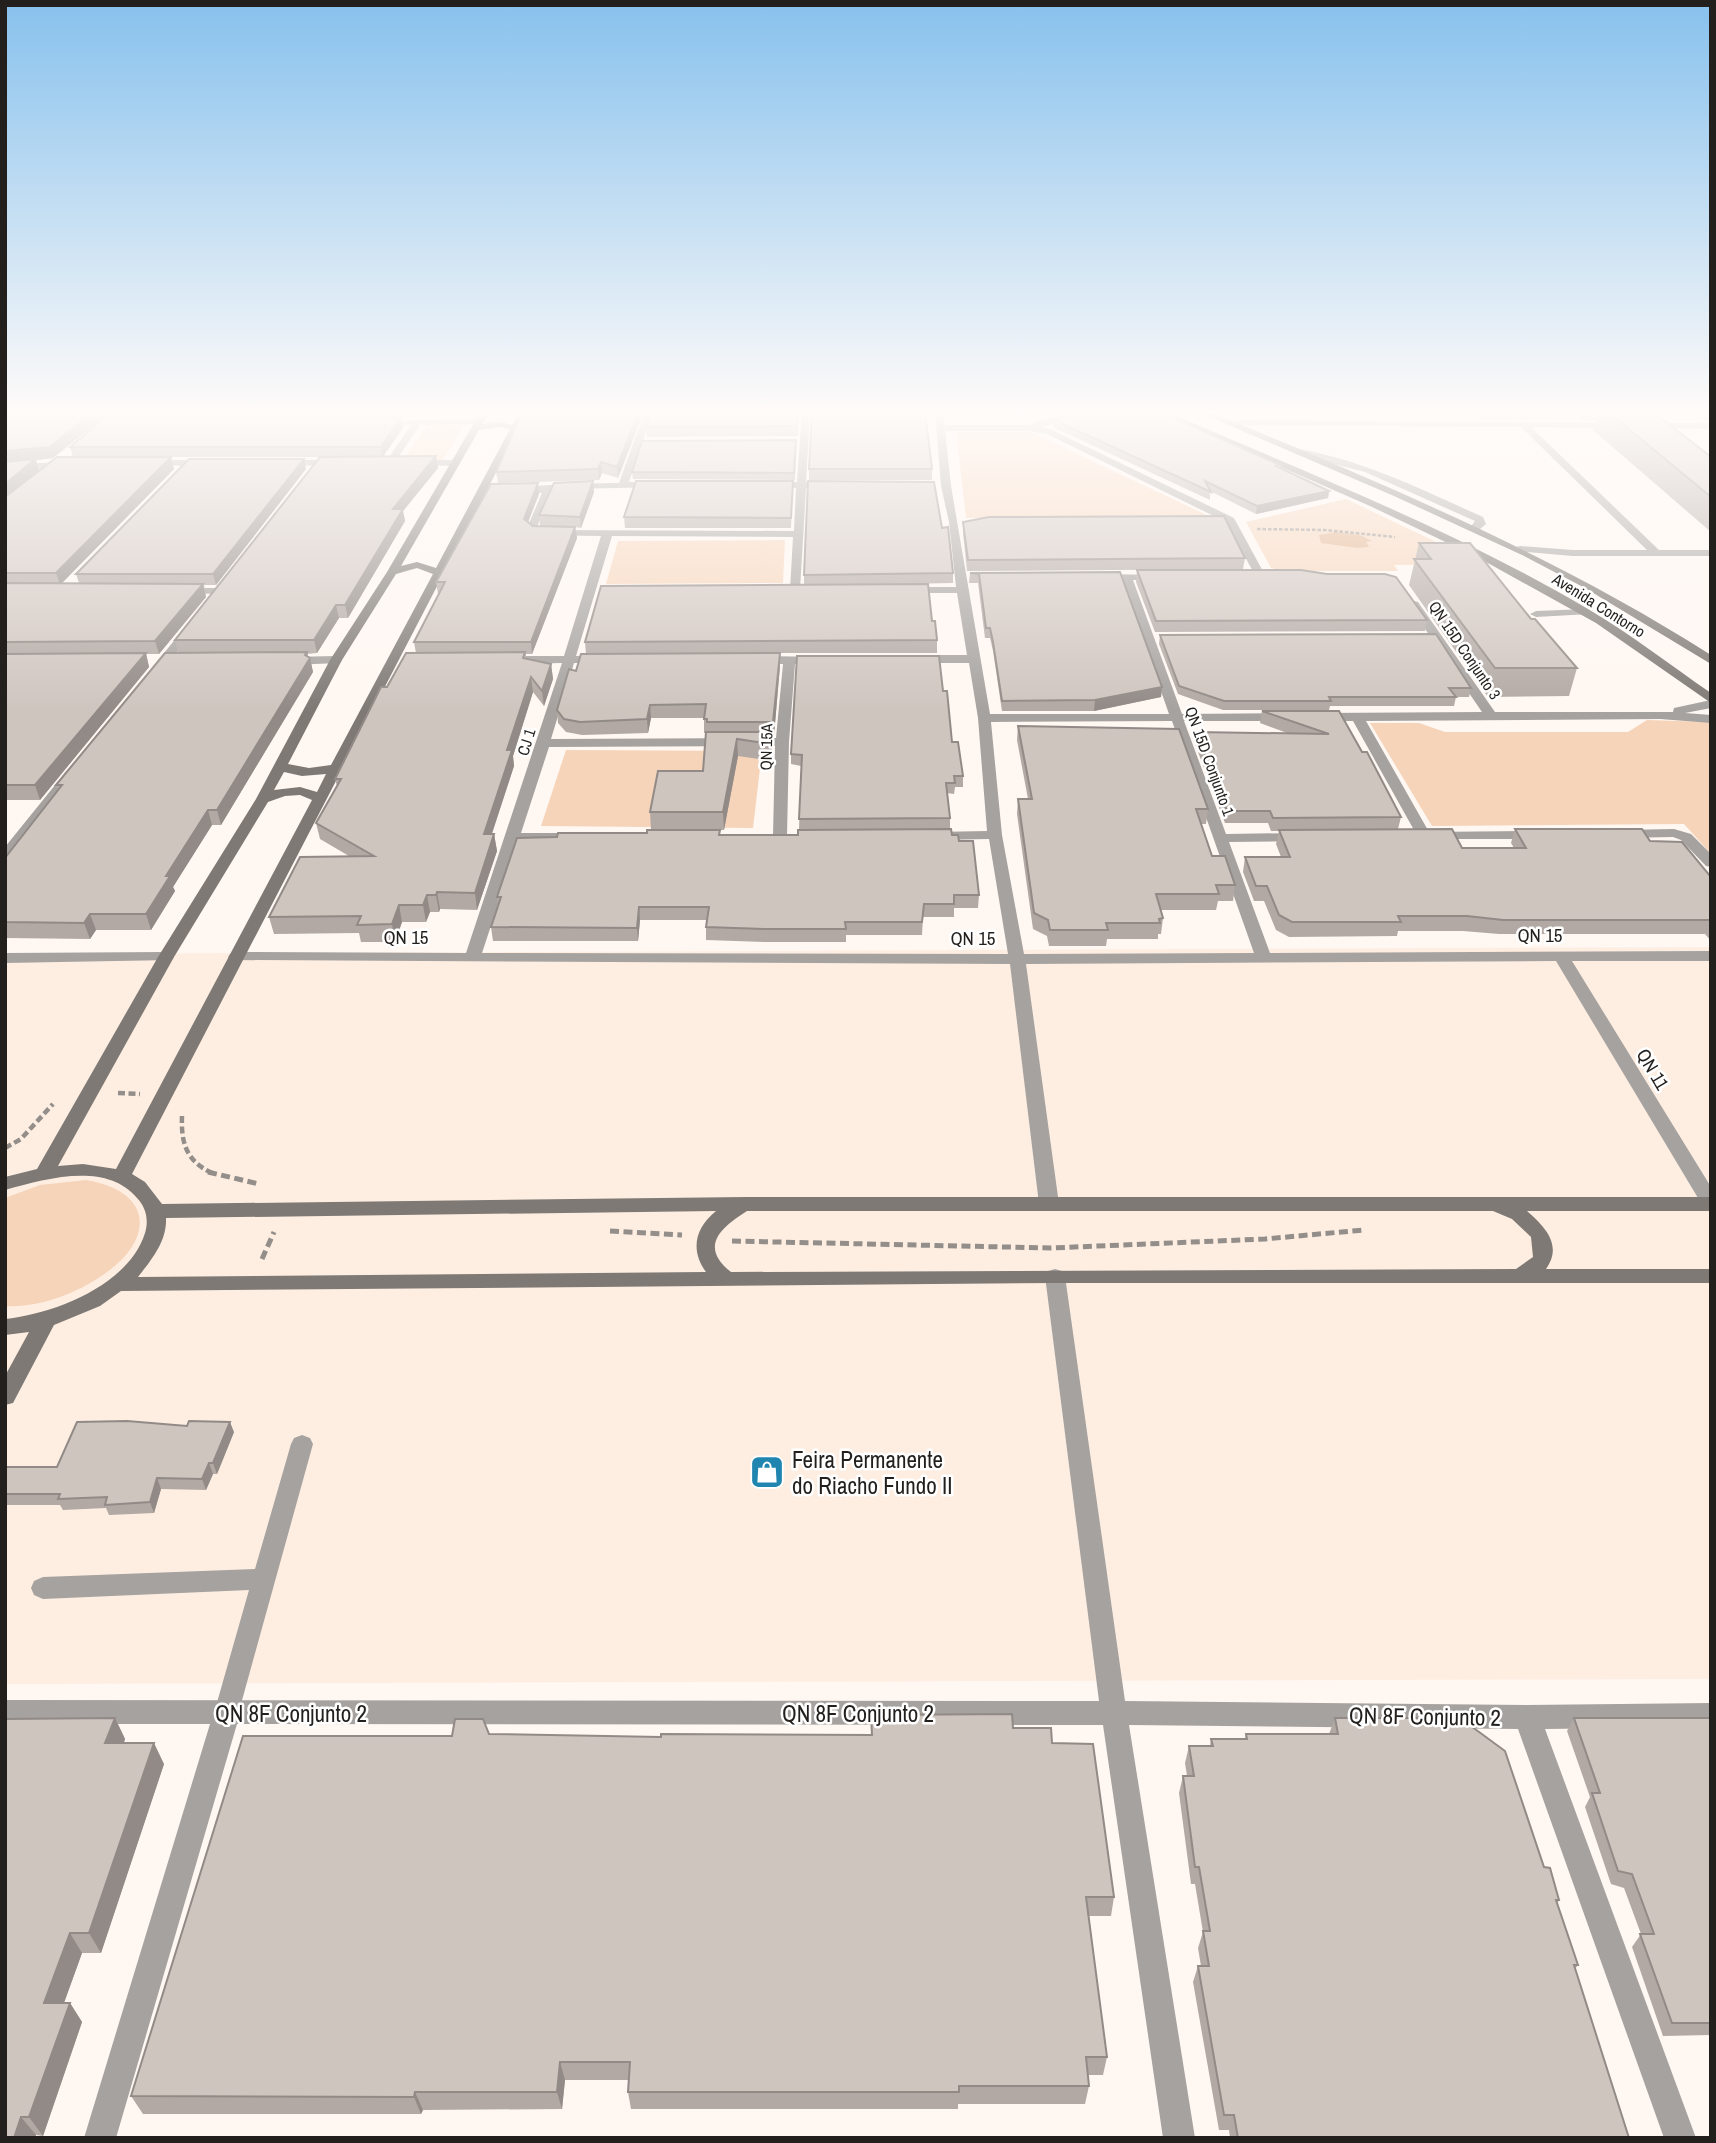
<svg xmlns="http://www.w3.org/2000/svg" width="1716" height="2143" font-family="'Archivo Narrow',sans-serif">
<style>
.built{fill:#feeee2}
.green{fill:#f6d4b9}
.forest{fill:#e0af89}
.lines{fill:none;stroke-linecap:round;stroke-linejoin:round}
.path-far2{stroke:#948e8a;stroke-width:2.5;stroke-dasharray:3.5 2;stroke-linecap:butt}
.path-far1{stroke:#948e8a;stroke-width:4.5;stroke-dasharray:7 3.5;stroke-linecap:butt}
.path{stroke:#948e8a;stroke-width:5;stroke-dasharray:9 4.5;stroke-linecap:butt}
.service{fill:#a6a29f;fill-rule:evenodd}
.minor{fill:#a6a29f;fill-rule:evenodd}
.secondary{fill:#7e7974;fill-rule:evenodd}
.wall{fill:#b2a9a4}
.shaded-wall{fill:#918a86}
.building{fill:#cfc5bf;stroke:#918a86;stroke-width:2}
.labels{text-anchor:middle;dominant-baseline:central;stroke-width:5;stroke-linejoin:round;paint-order:stroke}
.far-street-label{font-size:16px;fill:#231f1d;stroke:#fff}
.street-label{font-size:19px;fill:#231f1d;stroke:#fff}
.near-poi-label{font-size:23px;fill:#231f1d;stroke:#fff;text-anchor:start}
.near-street-label{font-size:23px;fill:#231f1d;stroke:#fff}
</style>
<rect width="100%" height="100%" fill="#fff7f2"/>
<path class="built" d="M1711,947V1679L5,1684V954Z"/>
<path class="green" d="M427,425H465L443,460H403Z
M956,432H1031L1211,517L966,518Z
M1346,499L1495,570L1466,564L1394,565L1398,571H1283L1271,568L1246,522Z
M785,540L783,583L606,584L618,541Z
M1647,720L1711,722V854L1684,824L1432,826L1370,723H1419L1445,732H1628Z
M566,750L762,751L753,828L541,826Z
M86,1180C153,1191 156,1239 103,1275C75,1294 39,1308 5,1306V1198L40,1185Z"/>
<path class="forest" d="M1336,532L1360,535L1372,541L1366,542L1369,547L1357,548L1321,543L1319,535Z"/>
<g class="lines">
<path class="path-far2" d="M1257,529L1325,530L1395,537"/>
<path class="path-far1" d="M118,1093L140,1094
M182,1116C181,1143 186,1161 212,1173
M5,1148L21,1139L53,1104"/>
<path class="path" d="M208,1172L259,1184
M610,1231L682,1235
M732,1241L1051,1248L1265,1239L1363,1230
M262,1259L274,1232"/>
<path class="service" d="M1078,411H1095L1030,431L1026,428L1036,421Z
M1298,449C1364,460 1422,490 1483,517L1486,524L1479,530H1471L1470,528L1475,521L1365,472L1295,454L1293,452Z
M1586,609L1590,610V614L1536,617L1530,614L1536,611Z
M302,1435L310,1438L313,1444L236,1722L227,1725L218,1722L214,1713L249,1590L43,1599L34,1595L31,1588L34,1581L43,1577L255,1569L291,1444L294,1438Z"/>
<path class="minor" d="M111,411H121L96,434H90V430Z
M645,411H653L629,482H656L659,483V487L572,489L552,492L537,527L541,530L794,531L796,488H772L767,485L772,482H797L802,411H810L806,482H831L836,485L831,488H806L800,590L795,593L790,590L793,537L612,536L576,656L600,655L606,659L600,663H574L551,739L776,738L783,664H758L752,660L758,656L825,657L827,660L821,664H795L789,742L787,836L780,840L773,836L775,746L549,747L521,833H582L589,837L582,841H519L482,953L1008,954L989,839L935,840L928,836L935,832L987,831L978,718L969,663H915L909,659L915,655H967L957,593H906L901,590L906,587H956L949,522L941,486L935,411H943L945,425H1030L1050,429L1234,518L1265,575L1256,577L1226,522L1047,434L1030,431H945L951,486L990,714H1169L1122,580H1100L1095,577L1100,574L1164,575L1165,577L1160,580H1133L1182,714L1285,713L1291,717L1285,721H1184L1226,834L1299,833L1306,837L1299,841L1229,842L1270,953L1711,951V961H1572L1711,1187V1209L1704,1208L1556,961L1026,964L1059,1204L1056,1209H1042L1039,1204L1010,964L230,960L228,957L230,954L236,952L466,953L562,663L506,664L500,660L506,656H564L601,536L534,535L527,528L542,493H517L512,490C522,484 602,483 619,483ZM1172,721L1254,953L1024,954L1002,835L991,722Z
M479,419L482,424L420,425L393,465L385,463L411,425L381,426L378,421Z
M1228,420L1619,423L1616,428L1531,427L1659,550H1711V556H1573L1516,551V547L1520,546L1573,550H1647L1521,427L1225,425Z
M1648,423H1711V429L1645,428V424Z
M150,460H206L211,463L206,466L147,465V461Z
M283,460H339L344,463L339,466L280,465V461Z
M413,460H455L460,463L455,466L410,465V461Z
M76,461L78,463L73,466L5,471V465Z
M181,588H220L225,591L220,594L177,593L176,591Z
M1414,601L1418,602L1495,712H1673L1674,708L1711,700V708L1685,713L1711,715V723L1660,719L1366,721L1429,832L1537,831L1544,835L1537,839H1419L1353,721H1320L1314,717L1320,713L1482,712L1408,604Z
M186,626L196,628L159,675H151V669Z
M336,656L342,660L340,663L289,665L283,661L289,657Z
M73,768L78,769V775L10,860L5,861V847L68,769Z
M1674,829L1691,834L1711,854V867L1706,866L1681,840L1673,837L1621,838L1614,834L1621,830Z
M166,952L172,954L174,957L172,960L5,963V953Z
M1055,1269L1062,1271L1065,1276L1125,1701L1527,1705L1711,1703V1727L1545,1729L1696,2138H1664L1518,1729L1129,1725L1195,2138H1163L1103,1725L237,1724L116,2138H84L210,1724H5V1700L1099,1701L1045,1276L1048,1271Z"/>
<path class="secondary" d="M481,411H490L483,424L499,421L512,425L520,411H528L132,1174L145,1182L162,1204L746,1197H1711V1211H1527C1545,1227 1563,1245 1546,1269H1711V1283H1055L121,1291L100,1306L54,1325L13,1403L5,1405V1376L29,1332L5,1335V1319C54,1314 129,1285 145,1233C149,1220 146,1207 137,1198C106,1161 45,1179 5,1190V1177L37,1169L158,957L256,799L330,660L387,572ZM499,427L510,429L436,568L417,562L401,566L479,430ZM417,568L433,574L331,765L309,768L288,764L342,660L396,574ZM284,772L302,776L326,774L317,792L300,787L274,790ZM300,795L312,800L116,1169L83,1164L58,1166L174,957L268,802L285,796ZM716,1211C695,1228 690,1250 706,1272L138,1277C152,1259 167,1241 166,1218ZM747,1211H1493L1512,1219L1531,1237L1533,1257L1516,1269L731,1272C698,1246 722,1227 747,1211Z
M1153,411H1165C1308,473 1454,530 1588,609C1631,634 1670,665 1711,693V703L1596,623L1477,557L1370,506Z
M1196,411H1208C1381,483 1553,554 1711,655V664L1585,588L1522,555L1394,496Z"/>
</g>
<path class="wall" d="M5,411H111L53,458L36,460L39,470L25,482L73,457L70,447L403,428L383,457L438,468L403,511L405,521L348,618H339L317,653L307,654L308,657L310,658L313,672L221,825H212L173,887L175,891L151,930H96L90,939L5,938V858L58,790L56,785L178,653L175,640L320,457H171L174,469L62,583H79L76,574L306,469L216,585H204L206,597L159,654H146L149,667L40,800H5Z
M113,411H466L463,416L118,417Z
M524,411H644L618,478L602,473L599,480L498,483L496,472Z
M799,411L798,436L647,437L646,427Z
M1477,411H1549V412L1548,418L1484,419Z
M1572,411H1652L1711,457V532L1593,430L1596,420H1581Z
M1693,411H1711V421L1705,420Z
M1054,420L1280,468L1329,491L1328,498L1256,514L1210,491V500L1053,427Z
M796,448L795,480L633,479L632,472Z
M809,469H932V480H809Z
M593,481L594,492L581,528L575,527L577,538L532,654H526V659L551,664L553,679L544,706L533,692L513,756L514,766L492,834H494L497,851L477,910L440,909L439,912H430L426,922H402L395,942H361L359,933L274,934L269,917L349,856L320,839L316,823L337,786L335,779L387,687L416,653L414,642L439,594H438L436,582L539,494L528,522L533,526H540L539,515Z
M793,481L791,528H625L624,517Z
M963,522L1245,558L1243,569L967,571L963,533Z
M942,528L953,573V583L903,584L932,621L937,640V653H780V666L774,735H772V761L738,756L724,830H651L650,812L703,771L706,733H704V718H651L648,733L582,735L566,732L558,723L557,710L576,671L586,654L585,642L804,585V575Z
M1419,543L1531,619L1577,668L1569,696L1488,697L1409,585Z
M1137,570L1427,620L1425,631L1155,632L1136,582Z
M1120,572L1162,687L1161,697L1094,711H1002L993,651L990,638H985L978,583H969L970,573Z
M1160,635L1471,688L1469,697H1456L1454,706H1330L1329,710H1223L1178,694L1159,644Z
M943,691L952,742L963,776V787H955L954,794L947,793L950,818V829H799L801,766L791,764V754Z
M1262,711H1339L1401,817L1398,829L1462,848H1514L1511,843L1515,829L1650,841L1711,877V941L1705,934H1499L1463,931H1398L1397,936L1289,937L1276,930L1264,901H1254L1243,872L1245,857H1281L1276,844L1279,831H1271L1268,823H1225L1195,744L1197,732L1290,734L1260,723Z
M1018,726L1208,809L1206,824H1201L1212,856L1235,885L1233,901H1218L1216,910H1161L1163,918L1161,934H1158V939H1107L1106,946H1049L1047,936L1033,929L1017,814L1018,799H1028L1017,740Z
M721,835H952L959,841L979,895L978,908H954V917H923L922,935H846V942H765L706,940V927L707,920H640L638,941H493L491,927L498,905L497,897Z
M234,1432L217,1474H213L206,1490L161,1489L154,1513L109,1515L106,1508L63,1510L60,1505H5V1467H57Z
M871,1715L1013,1728L1052,1743L1114,1897L1111,1916H1089L1107,2057L1103,2075H1088L1089,2086L1085,2104H958V2109H631L628,2092L629,2080H565L562,2109L423,2110L421,2114H143L131,2096L452,1736L489,1734L661,1737L871,1735Z
M115,1718L125,1739L124,1743L164,1764L101,1953H82L64,2003H70L82,2022L43,2136L36,2135L35,2138H5Z
M1335,1718L1544,1867L1559,1900L1557,1904L1578,1965L1575,1969L1629,2138H1230L1229,2130H1219L1193,1982L1198,1966H1201L1198,1948L1203,1932L1195,1884H1191L1179,1793L1183,1776H1187L1185,1763L1189,1746H1210L1211,1739H1245L1246,1734H1329Z
M1574,1718H1711V2035L1663,2036L1632,1947L1641,1934L1624,1888L1611,1884L1585,1807L1590,1797L1567,1731Z"/>
<path class="shaded-wall" d="M94,411H111L53,458L36,460L39,470L5,498V451Z
M639,411H644L618,478L617,467Z
M401,417L403,428L382,457L381,447Z
M436,456L438,468L403,511L405,521L348,618L345,605L393,509Z
M171,457L174,469L60,585L56,573Z
M304,459L306,469L216,585L213,574Z
M601,462L602,473L599,480L598,469Z
M593,481L594,492L581,528L580,517Z
M538,483L539,494L525,530L524,519Z
M1329,491L1328,498L1256,514L1257,506Z
M575,527L577,538L532,654L531,642Z
M203,584L206,597L159,654L155,641Z
M336,605L339,618L317,653L314,640Z
M307,652L309,660L310,658L313,672L221,825L217,810Z
M146,653L149,667L40,800L35,785Z
M780,653V666L774,735L773,722Z
M551,664L553,679L544,706L542,691Z
M531,677L533,692L513,756L514,766L486,851L484,834L507,750Z
M1162,687L1161,697L1094,711L1095,700Z
M650,705L651,718L648,733L647,719Z
M737,739L738,756L724,830L723,812Z
M208,810L212,825L173,887L175,891L151,930L146,914L166,876Z
M494,834L497,851L477,910L475,893Z
M437,892L440,909L439,912L436,895Z
M427,895L430,912L426,922L423,905Z
M399,905L402,922L395,942L392,924Z
M639,907L640,920L638,941L637,928Z
M90,914L96,930L90,939L84,923Z
M230,1422L234,1432L217,1474L213,1463Z
M209,1463L213,1474L206,1490L202,1479Z
M157,1478L161,1489L154,1513L150,1502Z
M115,1718L125,1739L116,1764L105,1743Z
M154,1743L164,1764L101,1953L89,1933Z
M70,1933L82,1953L57,2022L44,2003Z
M70,2003L82,2022L43,2136L29,2117Z
M560,2062L565,2080L562,2109L557,2092Z
M415,2092L423,2110L421,2114L414,2097Z
M21,2117L36,2135L35,2138H14Z"/>
<path class="building" d="M5,411H94L50,447L5,451Z
M524,411H639L617,467L601,462L598,469L496,472L514,431Z
M651,411H798L797,426L646,427Z
M812,411H925L932,469H809Z
M1097,411H1157L1280,465L1276,466L1329,491L1257,506L1205,481L1211,492L1054,420Z
M1485,411H1549V412H1486Z
M1581,411H1598V413H1583Z
M1607,411H1652L1711,457V497Z
M401,417L381,447H70L104,418Z
M796,440L794,473L632,472L642,441Z
M436,456L393,509H403L345,605H336L314,640H175L320,457Z
M57,457H171L56,573H5V497Z
M35,459L5,484V462Z
M189,459H304L213,574H76Z
M593,481L580,517L539,515L554,483Z
M636,481H793L791,518L624,517Z
M808,481L934,482L942,528L948,527L953,573L804,575Z
M538,483L524,519L533,526L575,527L531,642H414L445,582H436L491,484Z
M1224,516L1245,558L968,560L963,522L989,517Z
M1419,543H1470L1531,619H1535L1577,668H1495L1414,559H1431Z
M1137,570H1301L1327,574H1385L1396,577L1427,620L1156,621Z
M1120,572L1162,687L1095,700L1002,701L993,642L990,628H986L979,574L970,573Z
M5,583L203,584L155,641L5,642Z
M928,584L932,621H935L937,640L585,642L601,586Z
M1436,634L1471,688H1449L1456,697H1329L1331,701H1224L1179,686L1160,635Z
M307,652L305,655L310,658L217,810H208L166,876H170L146,914H90L84,923L5,922V858L62,785H56L165,653Z
M525,652L523,658L551,664L542,691L531,677L507,750H512L484,834H494L475,893L437,892L436,895H427L423,905H399L392,924L357,925L361,916L269,917L300,857L374,856L316,823L341,779H335L381,687H387L406,653Z
M146,653L35,785H5V654Z
M780,653L773,722H707V719H704L706,704L650,705L647,719L580,722L564,719L557,710L569,669L576,671L581,654Z
M797,656H939L943,691H947L952,742H958L963,776H954L955,783H946L950,818L799,819L802,755L791,754Z
M1262,711H1339L1362,752H1367L1401,817L1273,818L1270,811H1227L1197,732L1329,734Z
M1018,726L1179,729L1208,809H1196L1212,856H1225L1235,885H1216L1219,894H1156L1163,918L1159,919L1160,923H1106L1108,930H1050L1048,920L1034,913L1018,799H1032Z
M706,732H772L771,744L737,739L723,812H650L658,771H703Z
M951,829L952,835H958L959,841H973L979,895H954V904H924L922,922H845L846,929H764L706,927L709,907H639L637,928L491,927L501,897H497L517,838L557,837L558,833H647V830H720L719,835H798V830Z
M1452,829L1462,848H1526L1515,829H1642L1650,841L1682,842L1711,877V920H1503L1467,916H1398L1401,922H1292L1279,915L1267,886H1256L1245,857H1290L1279,830Z
M127,1421L187,1426L189,1421L230,1422L213,1463H209L202,1479L157,1478L150,1502L105,1505L107,1497L58,1499L60,1494H5V1467H57L77,1422Z
M1012,1714L1013,1728H1051L1052,1743L1093,1744L1114,1897H1086L1107,2057H1086L1089,2086H959V2092H628L630,2062H560L557,2092H415L414,2097L131,2096L243,1736H452L455,1719H483L489,1734L661,1737V1734L872,1735L871,1715Z
M115,1718L105,1743H154L89,1933H70L44,2003H70L29,2117H21L14,2138H5V1719Z
M1335,1718H1460L1505,1751L1544,1867L1550,1868L1559,1900H1556L1578,1965H1574L1629,2138H1238L1234,2115H1224L1198,1966H1209L1203,1931H1210L1199,1867H1195L1183,1776H1194L1189,1746H1213L1211,1739H1247L1246,1734H1338Z
M1574,1718H1711V2023H1672L1640,1934H1654L1632,1874L1618,1871L1592,1793H1600Z"/>
<linearGradient id="sky" x2="0" y2="1"><stop stop-color="#87c1ed"/><stop offset="0.58" stop-color="#fffbf9"/><stop offset="1" stop-color="#fffbf9" stop-opacity="0"/></linearGradient>
<rect width="1716" height="711" fill="url(#sky)"/>
<defs>
<g id="shop-square" transform="scale(1.75)"><rect x="-9" y="-9" width="18" height="18" rx="4" fill="#2085af" stroke="#fff"/><path d="M-5-2.5h2.3a2.7 3.5 0 0 1 5.4 0H5L5.5 6h-11ZM-1.5-2.5h3a1.5 2.3 0 0 0-3 0Z" fill="#fff"/></g>
</defs>
<g fill-rule="evenodd">
<use href="#shop-square" x="767" y="1472"/>
</g>
<g class="labels">
<g class="far-street-label">
<text transform="translate(1599 605) rotate(32)">Avenida Contorno</text>
<text transform="translate(1465 650) rotate(56)">QN 15D Conjunto 3</text>
<text transform="translate(526 742) rotate(-73)">CJ 1</text>
<text transform="translate(766 747) rotate(-89)">QN 15A</text>
<text transform="translate(1210 761) rotate(70)">QN 15D Conjunto 1</text>
</g>
<g class="street-label">
<text x="1540" y="935">QN 15</text>
<text x="406" y="937">QN 15</text>
<text x="973" y="938">QN 15</text>
<text transform="translate(1653 1069) rotate(59)">QN 11</text>
</g>
<g class="near-poi-label">
<text x="792" y="1459">Feira Permanente<tspan x="792" dy="26">do Riacho Fundo II</tspan></text>
</g>
<g class="near-street-label">
<text x="291" y="1713">QN 8F Conjunto 2</text>
<text x="858" y="1713">QN 8F Conjunto 2</text>
<text transform="translate(1425 1716) rotate(1)">QN 8F Conjunto 2</text>
</g>
</g>
<rect width="1716" height="2143" fill="none" stroke="#231f1d" stroke-width="14"/>
</svg>
